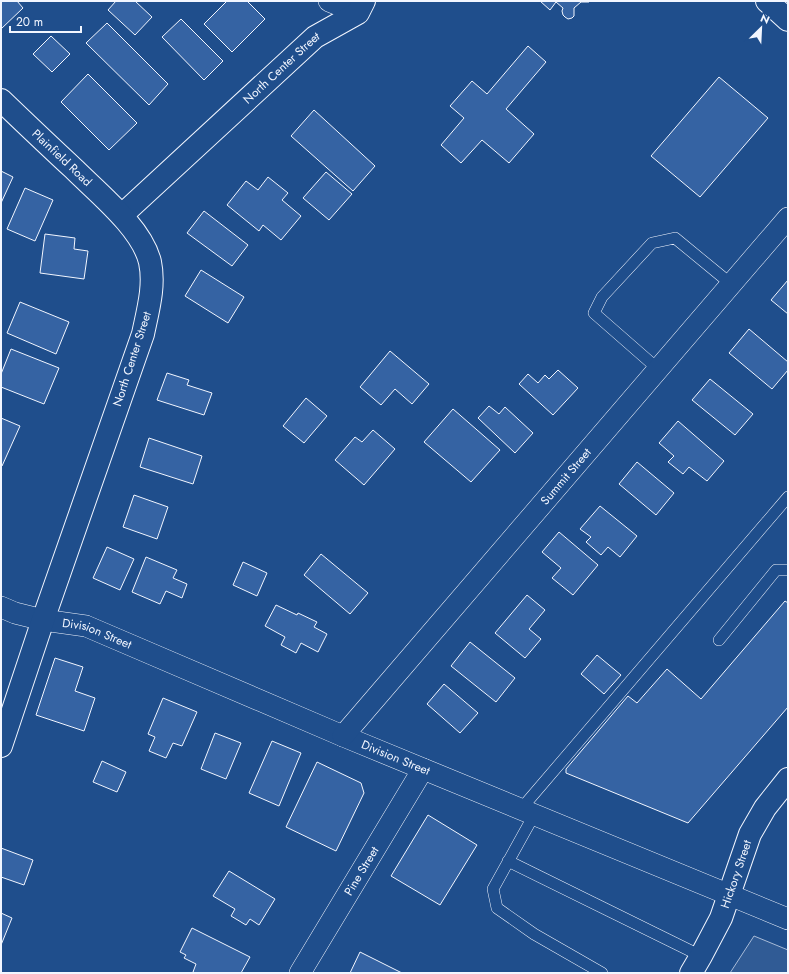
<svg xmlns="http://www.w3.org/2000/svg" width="789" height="974" font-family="Jost,sans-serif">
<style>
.green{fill:#305b95;stroke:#a8bbd7}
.building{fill:#3563a3;stroke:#f2f6ff}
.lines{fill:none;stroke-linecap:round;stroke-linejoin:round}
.lane-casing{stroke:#f2f6ff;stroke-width:12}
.street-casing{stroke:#f2f6ff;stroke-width:22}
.secondary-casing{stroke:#f2f6ff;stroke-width:24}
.primary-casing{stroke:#f2f6ff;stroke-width:24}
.lane{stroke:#1f4e8c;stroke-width:11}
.street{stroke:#1f4e8c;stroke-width:21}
.secondary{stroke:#1f4e8c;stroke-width:22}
.primary{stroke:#1f4e8c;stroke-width:22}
.labels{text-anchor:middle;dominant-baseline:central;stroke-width:3;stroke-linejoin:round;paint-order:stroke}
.street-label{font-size:12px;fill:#f2f6ff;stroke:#1f4e8c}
</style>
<rect width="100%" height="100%" fill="#1f4e8c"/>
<path class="green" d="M754,936L788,950V973H730Z"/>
<path class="building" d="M1,1H17L23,8L1,29Z
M116,1H135L152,17L135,35L108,10Z
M227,1H247L265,19L232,52L204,24Z
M540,1H590L589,2H581L574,8V16L572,18L568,19L565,17L563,15L562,11L563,8L556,2L550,10Z
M181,19L223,61L204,80L162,37Z
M107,23L168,84L149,105L86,43Z
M51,36L70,54L52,72L33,54Z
M528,46L546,62L506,109L534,134L509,163L482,140L461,163L441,145L464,118L450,106L472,81L487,94Z
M88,74L137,123L109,150L61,102Z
M719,77L768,118L700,197L651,156Z
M314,110L375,166L353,191L291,136Z
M1,171L13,177L1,203Z
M326,172L352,194L329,220L303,198Z
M268,177L288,193L282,200L301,216L281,240L263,225L259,231L227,205L246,181L258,190Z
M25,188L53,200L35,241L7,229Z
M204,211L248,245L232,266L187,233Z
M45,234L75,238L74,249L88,251L84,279L40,273Z
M201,270L244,297L228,323L185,296Z
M788,280V314L771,300Z
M20,302L69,322L56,354L7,333Z
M749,329L788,362V370L772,389L729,353Z
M11,349L59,368L44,404L1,387V374Z
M390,351L429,384L412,404L395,389L381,405L360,387Z
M558,370L578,388L553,415L519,384L528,374L538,383L545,375L549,379Z
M167,373L189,380L187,385L212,393L204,415L157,400Z
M710,379L753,414L735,435L692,400Z
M306,398L327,416L304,443L283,426Z
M489,406L499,414L505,407L533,433L515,453L478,418Z
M453,409L500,450L471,482L424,442Z
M1,418L20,426L2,466H1Z
M678,421L724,461L707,481L689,467L683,474L668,462L674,456L659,443Z
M373,430L395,449L364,485L335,460L355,437L362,442Z
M149,438L202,456L193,484L140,467Z
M637,462L674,493L656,515L619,484Z
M134,495L168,507L157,539L123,527Z
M600,506L637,536L620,557L608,547L601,555L586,542L591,537L580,529Z
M559,532L598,565L573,595L552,578L561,568L542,552Z
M107,547L134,559L120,590L93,578Z
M321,554L368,593L350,614L304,575Z
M146,557L177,570L173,578L187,584L182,598L166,591L160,604L132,592Z
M243,562L267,573L257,596L233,585Z
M527,595L545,610L529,629L541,639L525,658L495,633Z
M785,601L788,603V707L688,823L566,773V769L628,696L637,703L667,669L701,699Z
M276,605L297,615L298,613L317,622L314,627L327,634L318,652L301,643L296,653L281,645L285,637L265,626Z
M470,642L515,678L496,702L451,666Z
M597,655L621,675L604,694L581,674Z
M55,658L83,667L75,691L95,698L84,731L36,715Z
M444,684L478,713L460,733L427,704Z
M163,698L197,712L182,746L173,743L166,758L149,751L155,737L148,734Z
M215,733L241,743L226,779L201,769Z
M272,741L301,753L279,806L249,793Z
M102,761L126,772L117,792L93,782Z
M317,762L361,783L364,793L336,851L286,827Z
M428,815L477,845L440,905L391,876Z
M1,848L33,860L24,885L1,877Z
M229,871L275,899L259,925L250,919L246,925L231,916L235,909L213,896Z
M1,913L12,918L1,945Z
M192,928L250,957L241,973H196L193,972L196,964L184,958L186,955L180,952Z
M360,952L402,973H350Z"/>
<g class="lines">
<g class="lane-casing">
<path id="lane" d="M658,369L594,313L602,297L652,243L675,238L731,284
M719,640L776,570H788
M521,809L788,497
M534,815L493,889L497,908L534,934L602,973
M508,861L701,956"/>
</g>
<g class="street-casing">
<g id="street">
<path d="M329,1L358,13"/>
<path id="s1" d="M1,607L15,613L43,620L86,626L343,736L788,919"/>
<path id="s2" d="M343,736L788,218"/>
<path id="s3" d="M300,973L423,769"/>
</g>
</g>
<g class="secondary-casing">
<g id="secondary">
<path d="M767,1L788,20"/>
<path id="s4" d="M122,215L315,37L358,13L364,1"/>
<path id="s5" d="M691,973L701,956L721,918L750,834L765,808L788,779"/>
</g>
</g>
<g class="primary-casing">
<g id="primary">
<path id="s6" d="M1,100C25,123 49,146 74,169C98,193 142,228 150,262C155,286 148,310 143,334L43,620L1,746"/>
</g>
</g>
<use href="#lane" class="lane"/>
<use href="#street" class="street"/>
<use href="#secondary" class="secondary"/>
<use href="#primary" class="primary"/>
</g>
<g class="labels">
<g class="street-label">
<text stroke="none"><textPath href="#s4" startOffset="217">North Center Street</textPath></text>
<text stroke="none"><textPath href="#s6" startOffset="84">Plainfield Road</textPath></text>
<text transform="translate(132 359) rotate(-72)">North Center Street</text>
<text stroke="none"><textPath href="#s2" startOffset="342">Summit Street</textPath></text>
<text stroke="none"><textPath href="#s1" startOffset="100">Division Street</textPath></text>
<text stroke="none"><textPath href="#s1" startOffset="424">Division Street</textPath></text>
<text stroke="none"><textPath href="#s3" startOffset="119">Pine Street</textPath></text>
<text stroke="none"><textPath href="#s5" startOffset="109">Hickory Street</textPath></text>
</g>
</g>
<rect width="789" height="974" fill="none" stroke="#f2f6ff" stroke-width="4"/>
<g transform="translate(761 28) rotate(24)" stroke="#1f4e8c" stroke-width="3" paint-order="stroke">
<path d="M0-3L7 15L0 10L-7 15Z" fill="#f2f6ff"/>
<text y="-6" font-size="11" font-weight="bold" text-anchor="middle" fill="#f2f6ff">N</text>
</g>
<path d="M10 26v6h71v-6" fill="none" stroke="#f2f6ff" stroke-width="2"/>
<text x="16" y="26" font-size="12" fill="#f2f6ff" stroke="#1f4e8c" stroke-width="3" paint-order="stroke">20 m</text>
</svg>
